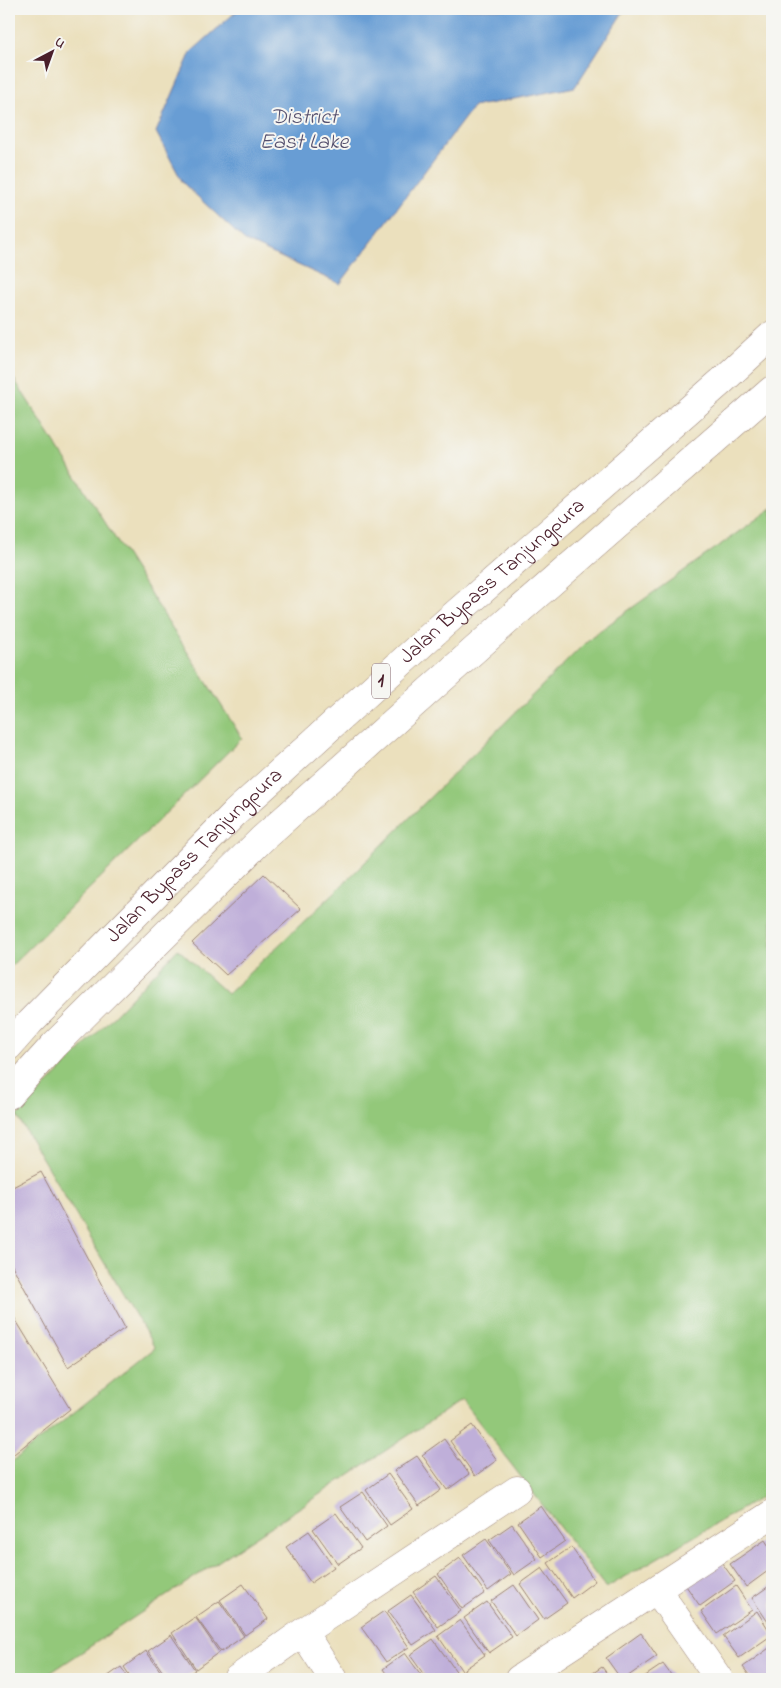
<svg xmlns="http://www.w3.org/2000/svg" width="781" height="1688" font-family="'Indie Flower',sans-serif">
<style>
.green{fill:#93c87a;stroke:#6e7452}
.water{fill:#679dd4;stroke:#585e80}
.building{fill:#bfafd9}
.lines{fill:none;stroke-linecap:round;stroke-linejoin:round}
.minor-casing{stroke:#9a8074;stroke-width:29}
.highway-casing{stroke:#9a8074;stroke-width:29}
.minor{stroke:#fff;stroke-width:28}
.highway{stroke:#fff;stroke-width:28}
.labels{text-anchor:middle;dominant-baseline:central;stroke-width:4;stroke-linejoin:round;paint-order:stroke}
.shield{fill:#f6f6f2;stroke:#7e6067;stroke-width:1}
.shield-label{font-size:20px;font-weight:bold;fill:#4a1f2b}
.street-label{font-size:21px;fill:#4a1f2b;stroke:#f6f6f2}
.water-label{font-size:22px;font-style:italic;fill:#56516f;stroke:#f6f6f2}
</style>
<rect width="100%" height="100%" fill="#f6f6f2"/>
<filter id="ink" filterUnits="userSpaceOnUse"><feTurbulence type="fractalNoise" baseFrequency=".02" numOctaves="2"/><feDisplacementMap in="SourceGraphic" scale="10" xChannelSelector="R" yChannelSelector="G"/><feConvolveMatrix kernelMatrix="1 2 1 2 8 2 1 2 1" color-interpolation-filters="sRGB"/></filter>
<filter id="wash" filterUnits="userSpaceOnUse"><feTurbulence type="fractalNoise" baseFrequency=".0096" numOctaves="4" result="noise"/><feDisplacementMap in="SourceGraphic" scale="20" xChannelSelector="R" yChannelSelector="G"/><feGaussianBlur stdDeviation="1.12" result="paint"/><feColorMatrix in="noise" values="0 0 0 0 0 0 0 0 0 0 0 0 0 0 0 0 0 1.4 0 .05"/><feComposite in="paint" operator="in"/></filter>
<g filter="url(#wash)">
<rect width="100%" height="100%" fill="#ebe0bd"/>
<path class="green" d="M9,371L242,738L9,968Z
M772,508V1491L606,1588L462,1400L41,1679H9V1464L155,1348L17,1116L178,949L227,994L335,892L591,637Z"/>
<path class="water" d="M239,9H625L575,87L473,107L340,284L245,241L183,183L156,132L191,52Z"/>
<g id="blocks">
<path class="building" d="M264,874L301,909L226,975L192,943Z
M41,1172L125,1328L68,1367L9,1260V1189Z
M9,1309L70,1409L9,1458Z
M472,1425L497,1460L475,1476L450,1441Z
M444,1439L469,1474L447,1490L422,1455Z
M417,1456L441,1490L419,1506L394,1471Z
M388,1474L413,1509L390,1525L366,1490Z
M363,1492L387,1526L365,1542L340,1507Z
M541,1506L565,1541L542,1557L518,1522Z
M336,1513L361,1548L338,1564L313,1529Z
M512,1524L537,1559L514,1575L489,1540Z
M309,1531L334,1567L311,1583L286,1547Z
M486,1539L511,1574L488,1591L463,1555Z
M765,1540L772,1551V1568L746,1587L730,1564Z
M571,1547L595,1581L572,1598L548,1563Z
M460,1558L485,1593L462,1609L438,1574Z
M719,1559L735,1581L700,1606L684,1583Z
M542,1568L567,1603L544,1619L520,1584Z
M436,1576L461,1611L438,1627L413,1592Z
M243,1584L268,1619L245,1635L220,1600Z
M772,1584V1619L768,1622L752,1598Z
M514,1585L538,1620L516,1636L491,1601Z
M736,1586L752,1610L717,1634L701,1611Z
M411,1595L436,1630L413,1645L388,1611Z
M219,1601L244,1636L221,1652L196,1617Z
M487,1602L512,1637L489,1653L464,1618Z
M384,1611L409,1647L386,1662L361,1627Z
M757,1611L772,1635L739,1658L723,1636Z
M195,1617L219,1652L196,1669L172,1633Z
M460,1620L485,1655L462,1671L438,1636Z
M641,1633L657,1656L624,1679H621L606,1658Z
M171,1635L195,1670L182,1679H168L148,1651Z
M433,1639L458,1674L450,1679H427L410,1655Z
M772,1646V1679H752L743,1667Z
M146,1651L166,1679H132L124,1667Z
M405,1653L424,1679H390L383,1669Z
M663,1664L674,1679H641Z
M121,1667L129,1679H104Z
M602,1667L611,1679H584Z"/>
</g>
</g>
<g filter="url(#ink)">
<use href="#blocks" fill-opacity="0" stroke="#9a8074" stroke-width="1"/>
<g class="lines">
<g class="minor-casing">
<path id="minor" d="M657,1590L719,1679
M303,1632L333,1679
M237,1679L303,1632L517,1490
M519,1679L772,1514"/>
</g>
<g class="highway-casing">
<g id="highway">
<path id="s1" d="M9,1046L30,1022L235,813L445,623L722,381L772,335"/>
<path d="M9,1095L54,1045L262,839L506,622L772,390"/>
</g>
</g>
<use href="#minor" class="minor"/>
<use href="#highway" class="highway"/>
</g>
</g>
<g class="labels">
<rect class="shield" x="372" y="663.5" width="18" height="35" rx="4"/>
<g class="shield-label">
<text x="381" y="681">1</text>
</g>
<g class="street-label">
<text stroke="none"><textPath href="#s1" startOffset="671">Jalan Bypass Tanjungpura</textPath></text>
<text stroke="none"><textPath href="#s1" startOffset="266">Jalan Bypass Tanjungpura</textPath></text>
</g>
<g class="water-label">
<text x="304" y="118">District<tspan x="304" dy="25">East Lake</tspan></text>
</g>
</g>
<rect width="781" height="1688" fill="none" stroke="#f6f6f2" stroke-width="30"/>
<g transform="translate(52 52) rotate(41)" stroke="#f6f6f2" stroke-width="4" paint-order="stroke">
<path d="M0-4L9 19L0 12L-9 19Z" fill="#4a1f2b"/>
<text y="-8" font-size="14" font-weight="bold" text-anchor="middle" fill="#4a1f2b">U</text>
</g>
</svg>
